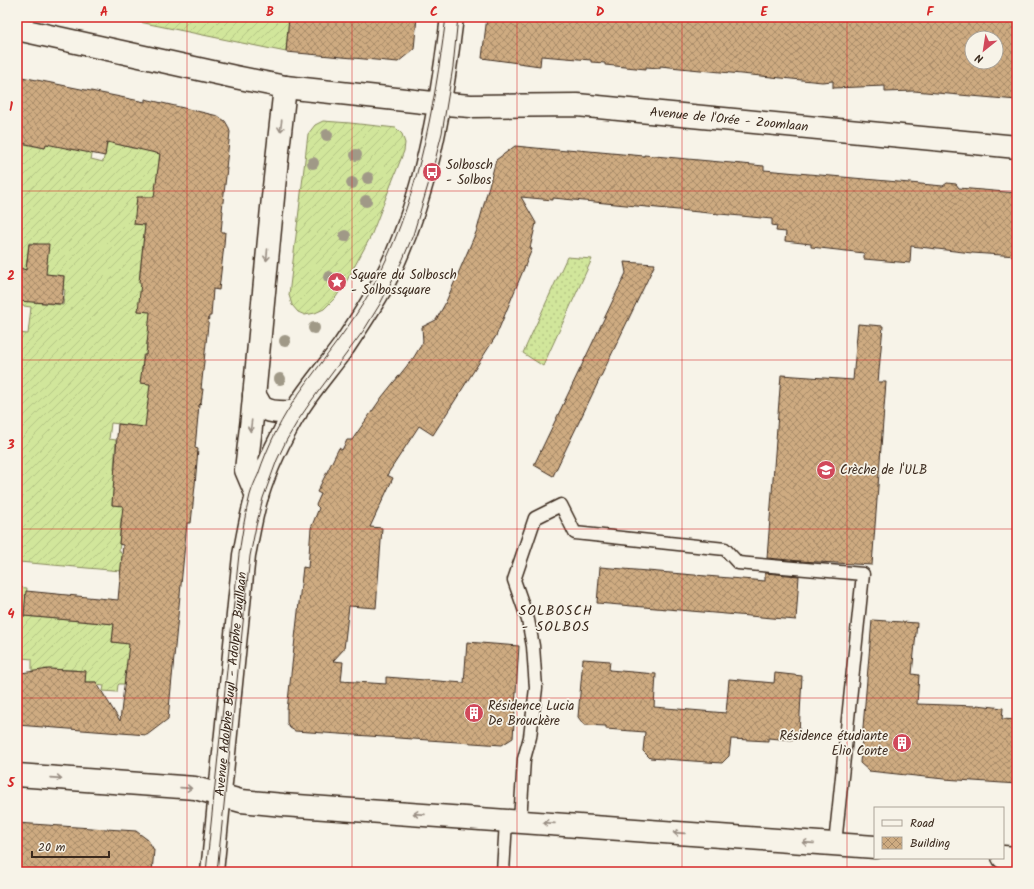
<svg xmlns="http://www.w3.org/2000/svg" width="1034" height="889" font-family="Kalam,sans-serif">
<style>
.grass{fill:url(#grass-dots);stroke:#86885c}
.garden{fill:url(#garden-furrows);stroke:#86885c}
.building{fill:url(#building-cross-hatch);stroke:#3b2a1e;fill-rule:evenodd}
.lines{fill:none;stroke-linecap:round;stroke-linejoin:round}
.lane-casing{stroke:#3b2a1e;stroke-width:15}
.street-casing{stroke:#3b2a1e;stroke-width:25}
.secondary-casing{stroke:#3b2a1e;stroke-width:25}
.lane{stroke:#f7f3e8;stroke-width:12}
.street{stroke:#f7f3e8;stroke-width:22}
.secondary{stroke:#f7f3e8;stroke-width:22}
.tram{stroke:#3b2a1e;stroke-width:1}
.tree{fill:#a09987}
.oneway{stroke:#998e83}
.grid{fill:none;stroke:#d62828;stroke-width:1;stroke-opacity:0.55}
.labels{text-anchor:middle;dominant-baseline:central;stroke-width:3.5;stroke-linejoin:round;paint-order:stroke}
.street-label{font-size:13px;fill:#3b2a1e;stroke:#f7f3e8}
.poi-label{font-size:13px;fill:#3b2a1e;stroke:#f7f3e8;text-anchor:start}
.neighbourhood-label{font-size:14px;letter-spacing:1px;fill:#3b2a1e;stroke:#f7f3e8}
.neatline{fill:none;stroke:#d62828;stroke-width:1.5}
.grid-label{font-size:13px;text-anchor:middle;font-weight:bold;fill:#d62828}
</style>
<defs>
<pattern id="grass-dots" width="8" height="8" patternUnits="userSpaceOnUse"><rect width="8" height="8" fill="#d1e69b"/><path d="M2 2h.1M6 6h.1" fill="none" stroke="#b4c585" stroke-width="1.8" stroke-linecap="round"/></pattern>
<pattern id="garden-furrows" width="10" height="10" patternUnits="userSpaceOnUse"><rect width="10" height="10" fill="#d1e69b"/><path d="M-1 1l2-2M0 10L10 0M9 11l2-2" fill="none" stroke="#b4c585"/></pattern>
<pattern id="building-cross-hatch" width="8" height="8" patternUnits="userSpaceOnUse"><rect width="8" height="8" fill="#ceab81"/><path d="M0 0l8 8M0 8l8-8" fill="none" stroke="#a88b69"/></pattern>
</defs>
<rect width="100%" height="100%" fill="#f7f3e8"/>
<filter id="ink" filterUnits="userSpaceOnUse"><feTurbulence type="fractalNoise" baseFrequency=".025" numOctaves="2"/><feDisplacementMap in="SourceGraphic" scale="8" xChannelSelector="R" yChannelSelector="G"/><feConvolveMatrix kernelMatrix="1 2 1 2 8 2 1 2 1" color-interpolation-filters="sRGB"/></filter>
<g filter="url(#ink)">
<path class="grass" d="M567,257L592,259L543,366L523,353Z"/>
<path class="garden" d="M115,17H289L286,52Z
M323,121L350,123L396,128L402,134L405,143L404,151L371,236L346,282L336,297L324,309L315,313L305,315L298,312L292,305L289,295L308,134L315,125Z
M17,131H20L19,143L45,148L49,132L93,151L91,159L103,162L108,138L122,141L121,145L132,148L160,151L159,161L167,162L164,198L141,197L139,212L134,224L145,225L139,282L158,284L143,307H138V311L153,312L151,341H147L146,355H143L141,383L158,385L145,429L129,427V425L111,423L109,439L116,440L114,470L119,471L117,489L113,490L112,505L131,506L130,518H121L119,544H120L119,550L122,555L121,571L19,562L22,536L17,535V333L28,334L31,307L17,305V273L32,302L63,305L65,290L63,289L64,276L46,274L38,244L29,243L26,270L17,267Z
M17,587L27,588L24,616L114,624L112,642L132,644L129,674H125L124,684H119L118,685L117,692L103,691L104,686L97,685L96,682H85V678L76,677V670L44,669V681L33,671H32V659L22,658L20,677H17Z"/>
<path class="building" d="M289,17H417L414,49L398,62L286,52Z
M487,17H1017V100L914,91L885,92V86L833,88V81L822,82L660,66V68L646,67V69L605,65V63L591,62V60L541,56L540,66L482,58ZM972,38H996V62H972Z
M17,76L145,102V99L218,116L225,121L228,126L230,132L226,168H227L222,210L223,211L221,232H225L224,245L219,290L213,289L211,316H209L201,389H203L201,403L199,405L195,448L198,449L195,485L191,523H187L168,719L147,735L17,725V677H20L21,673L49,669L86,671L85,682H96L120,721L129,644L112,642L114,624L24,616L26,591L118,600L123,545L119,544L123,506L112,505L118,424L145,427L150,384L140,383L144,355H146L150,312L138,311L141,283H139L145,225L134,224L137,197H154L160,154L107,142L105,156L46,144L45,148L17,142Z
M515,146L567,151V149L644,156V155L764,166V170L943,186L947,183L956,184L959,188L1017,193V256L972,253L911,246L910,263L864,259V253L811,247V244L785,241L786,232L776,231L777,226L772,225V219L553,198V200L521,197L536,223L530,248L532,249L496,336L433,435L419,426L387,475L393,478L370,527L382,528L376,608L349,606L344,649L333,661L343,662L341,681L386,684V677L464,683L467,642L519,646L513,738L502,745L295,731L290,728L287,723V710L303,567L308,568L311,528L319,508L316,505L321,494L317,492L339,448L342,450L347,440H352L382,397L414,357L423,342L422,327L436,320L445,304L477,230L496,160Z
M29,244H49L46,274L64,276L62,304L17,301V267L26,270Z
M624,262L655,264L553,476L534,465L626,273Z
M858,324L883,326L878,382H886L872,565L800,561L767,558L781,375L853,380Z
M600,567L765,581V573L799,576L796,620L597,603Z
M872,620L917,623L912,674L919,675L917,704L977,706V705L1003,708L1002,719L1017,720V784L944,779L869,771L860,763Z
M583,659L610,661L609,670L656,674L654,707L726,713L729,679L774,683L775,673L802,676L799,734L792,740L768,738V741L731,739L729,756L722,763L650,758L643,751L645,732L606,729V726L584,725L578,717Z
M17,823L136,831L148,840L154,850L152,872H17Z"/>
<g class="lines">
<g class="lane-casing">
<path id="lane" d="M520,821L524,759L530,737L536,688L533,646L528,620L514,580L535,518L561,505L575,533L725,549L738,563L863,574L835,844
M503,872L506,821"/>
</g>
<g class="street-casing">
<g id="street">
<path id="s1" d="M17,29L235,77L285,87L433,103L471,106L577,105L1017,147"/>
<path d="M254,395C257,398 259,403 261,406C269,414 286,412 296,412"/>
<path d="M257,496L246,470L252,418L274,187L285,87"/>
<path d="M17,775L195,788L241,801L283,805L875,847"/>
<path d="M1003,857L1017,858"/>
</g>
</g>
<g class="secondary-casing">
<g id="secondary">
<path id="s2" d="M212,872L244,555C248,536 251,515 257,496C266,467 280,438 296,411C310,388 328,368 344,346C358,325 372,304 384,282C426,200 441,107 452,17"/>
</g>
</g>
<use href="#lane" class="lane"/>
<use href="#street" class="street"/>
<use href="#secondary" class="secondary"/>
<path class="tram" d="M206,872L239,554C242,534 245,514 250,495C252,488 255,481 258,475C268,445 282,417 300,392C324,358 351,326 371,290C417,206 434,110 446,17
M217,872L250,556L256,526L263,498L277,460L286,441L299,419L312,400L364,330L380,304L403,259L413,235L432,172L442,133L453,67L458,17"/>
</g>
<g class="tree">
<circle cx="327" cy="135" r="6"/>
<circle cx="356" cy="155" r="6"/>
<circle cx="313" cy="163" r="6"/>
<circle cx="368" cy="178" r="6"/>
<circle cx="352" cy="183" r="6"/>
<circle cx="366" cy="201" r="6"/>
<circle cx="345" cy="236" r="6"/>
<circle cx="329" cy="277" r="6"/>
<circle cx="314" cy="328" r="6"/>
<circle cx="285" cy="341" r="6"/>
<circle cx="280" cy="379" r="6"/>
</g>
<defs><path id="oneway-shaft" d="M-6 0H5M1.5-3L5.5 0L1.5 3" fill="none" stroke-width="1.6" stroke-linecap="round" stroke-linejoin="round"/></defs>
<g class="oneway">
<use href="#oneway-shaft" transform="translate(281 126) rotate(97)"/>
<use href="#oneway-shaft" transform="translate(267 255) rotate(95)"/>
<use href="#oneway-shaft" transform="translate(251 426) rotate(97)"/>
<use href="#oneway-shaft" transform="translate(56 778) rotate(4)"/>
<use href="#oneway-shaft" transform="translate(186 788) rotate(4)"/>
<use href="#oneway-shaft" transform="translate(419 814) rotate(-176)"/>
<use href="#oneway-shaft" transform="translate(549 823) rotate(-176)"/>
<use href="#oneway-shaft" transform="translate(679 833) rotate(-176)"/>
<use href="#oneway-shaft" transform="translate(808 843) rotate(-176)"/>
</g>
</g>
<path class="grid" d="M187,17V872M352,17V872M517,17V872M682,17V872M847,17V872M17,191H1017M17,360H1017M17,529H1017M17,698H1017"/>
<defs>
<g id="bus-disc" transform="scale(1)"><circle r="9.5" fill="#d1495b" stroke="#f7f3e8"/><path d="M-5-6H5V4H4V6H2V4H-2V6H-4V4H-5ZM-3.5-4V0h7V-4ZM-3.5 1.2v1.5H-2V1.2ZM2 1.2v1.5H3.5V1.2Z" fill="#fff"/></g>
<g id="sight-disc" transform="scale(1)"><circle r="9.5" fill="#d1495b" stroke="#f7f3e8"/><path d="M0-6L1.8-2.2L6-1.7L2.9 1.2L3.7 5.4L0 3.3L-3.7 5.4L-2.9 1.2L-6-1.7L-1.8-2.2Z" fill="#fff"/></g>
<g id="school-disc" transform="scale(1)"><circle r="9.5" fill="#d1495b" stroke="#f7f3e8"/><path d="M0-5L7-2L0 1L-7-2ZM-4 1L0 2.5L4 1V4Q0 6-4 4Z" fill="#fff"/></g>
<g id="building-disc" transform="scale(1)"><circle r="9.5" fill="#d1495b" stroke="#f7f3e8"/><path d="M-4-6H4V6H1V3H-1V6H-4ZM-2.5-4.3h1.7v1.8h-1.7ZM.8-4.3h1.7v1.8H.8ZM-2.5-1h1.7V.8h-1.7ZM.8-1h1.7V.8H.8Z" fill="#fff"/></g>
</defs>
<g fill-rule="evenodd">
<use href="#bus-disc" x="432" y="172"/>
<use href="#sight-disc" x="337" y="282"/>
<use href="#school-disc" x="826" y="470"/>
<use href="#building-disc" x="474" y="713"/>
<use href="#building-disc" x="902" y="743"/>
</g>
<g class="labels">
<g class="street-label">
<text stroke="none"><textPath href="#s1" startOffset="720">Avenue de l'Orée - Zoomlaan</textPath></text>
<text stroke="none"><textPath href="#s2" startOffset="189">Avenue Adolphe Buyl - Adolphe Buyllaan</textPath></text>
</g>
<g class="poi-label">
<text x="446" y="165">Solbosch<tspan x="446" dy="15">- Solbos</tspan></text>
<text x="351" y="275">Square du Solbosch<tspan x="351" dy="15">- Solbossquare</tspan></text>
<text x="840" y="470">Crèche de l'ULB</text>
<text x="488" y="706">Résidence Lucia<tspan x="488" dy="15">De Brouckère</tspan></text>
<text x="888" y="736" text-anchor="end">Résidence étudiante<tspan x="888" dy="15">Elio Conte</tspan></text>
</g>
<g class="neighbourhood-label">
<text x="556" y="611">SOLBOSCH<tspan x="556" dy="16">- SOLBOS</tspan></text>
</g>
</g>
<rect width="1034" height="889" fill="none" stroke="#f7f3e8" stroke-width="44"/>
<rect x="874" y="807" width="130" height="52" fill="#f7f3e8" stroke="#aca397"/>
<rect x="882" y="820" width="20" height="6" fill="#f7f3e8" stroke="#aca397"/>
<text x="910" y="827" font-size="12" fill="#3b2a1e">Road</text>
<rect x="882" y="837" width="20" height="12" fill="url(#building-cross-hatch)" stroke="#aca397"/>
<text x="910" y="847" font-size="12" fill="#3b2a1e">Building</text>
<g transform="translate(984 50) rotate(210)"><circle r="19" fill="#f7f3e8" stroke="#aca397"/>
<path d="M0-3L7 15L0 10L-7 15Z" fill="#d1495b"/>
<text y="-6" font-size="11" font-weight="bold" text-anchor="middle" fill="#3b2a1e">N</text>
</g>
<path d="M32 851v6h77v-6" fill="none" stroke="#3b2a1e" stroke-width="2"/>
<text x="38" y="851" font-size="12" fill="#3b2a1e" stroke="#f7f3e8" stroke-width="3" paint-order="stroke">20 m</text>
<rect x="22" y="22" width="990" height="845" class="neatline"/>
<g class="grid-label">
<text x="104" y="16">A</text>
<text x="270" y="16">B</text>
<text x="434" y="16">C</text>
<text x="600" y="16">D</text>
<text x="764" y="16">E</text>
<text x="930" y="16">F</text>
<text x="11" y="111">1</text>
<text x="11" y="280">2</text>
<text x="11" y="449">3</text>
<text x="11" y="618">4</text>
<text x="11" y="787">5</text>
</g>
</svg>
